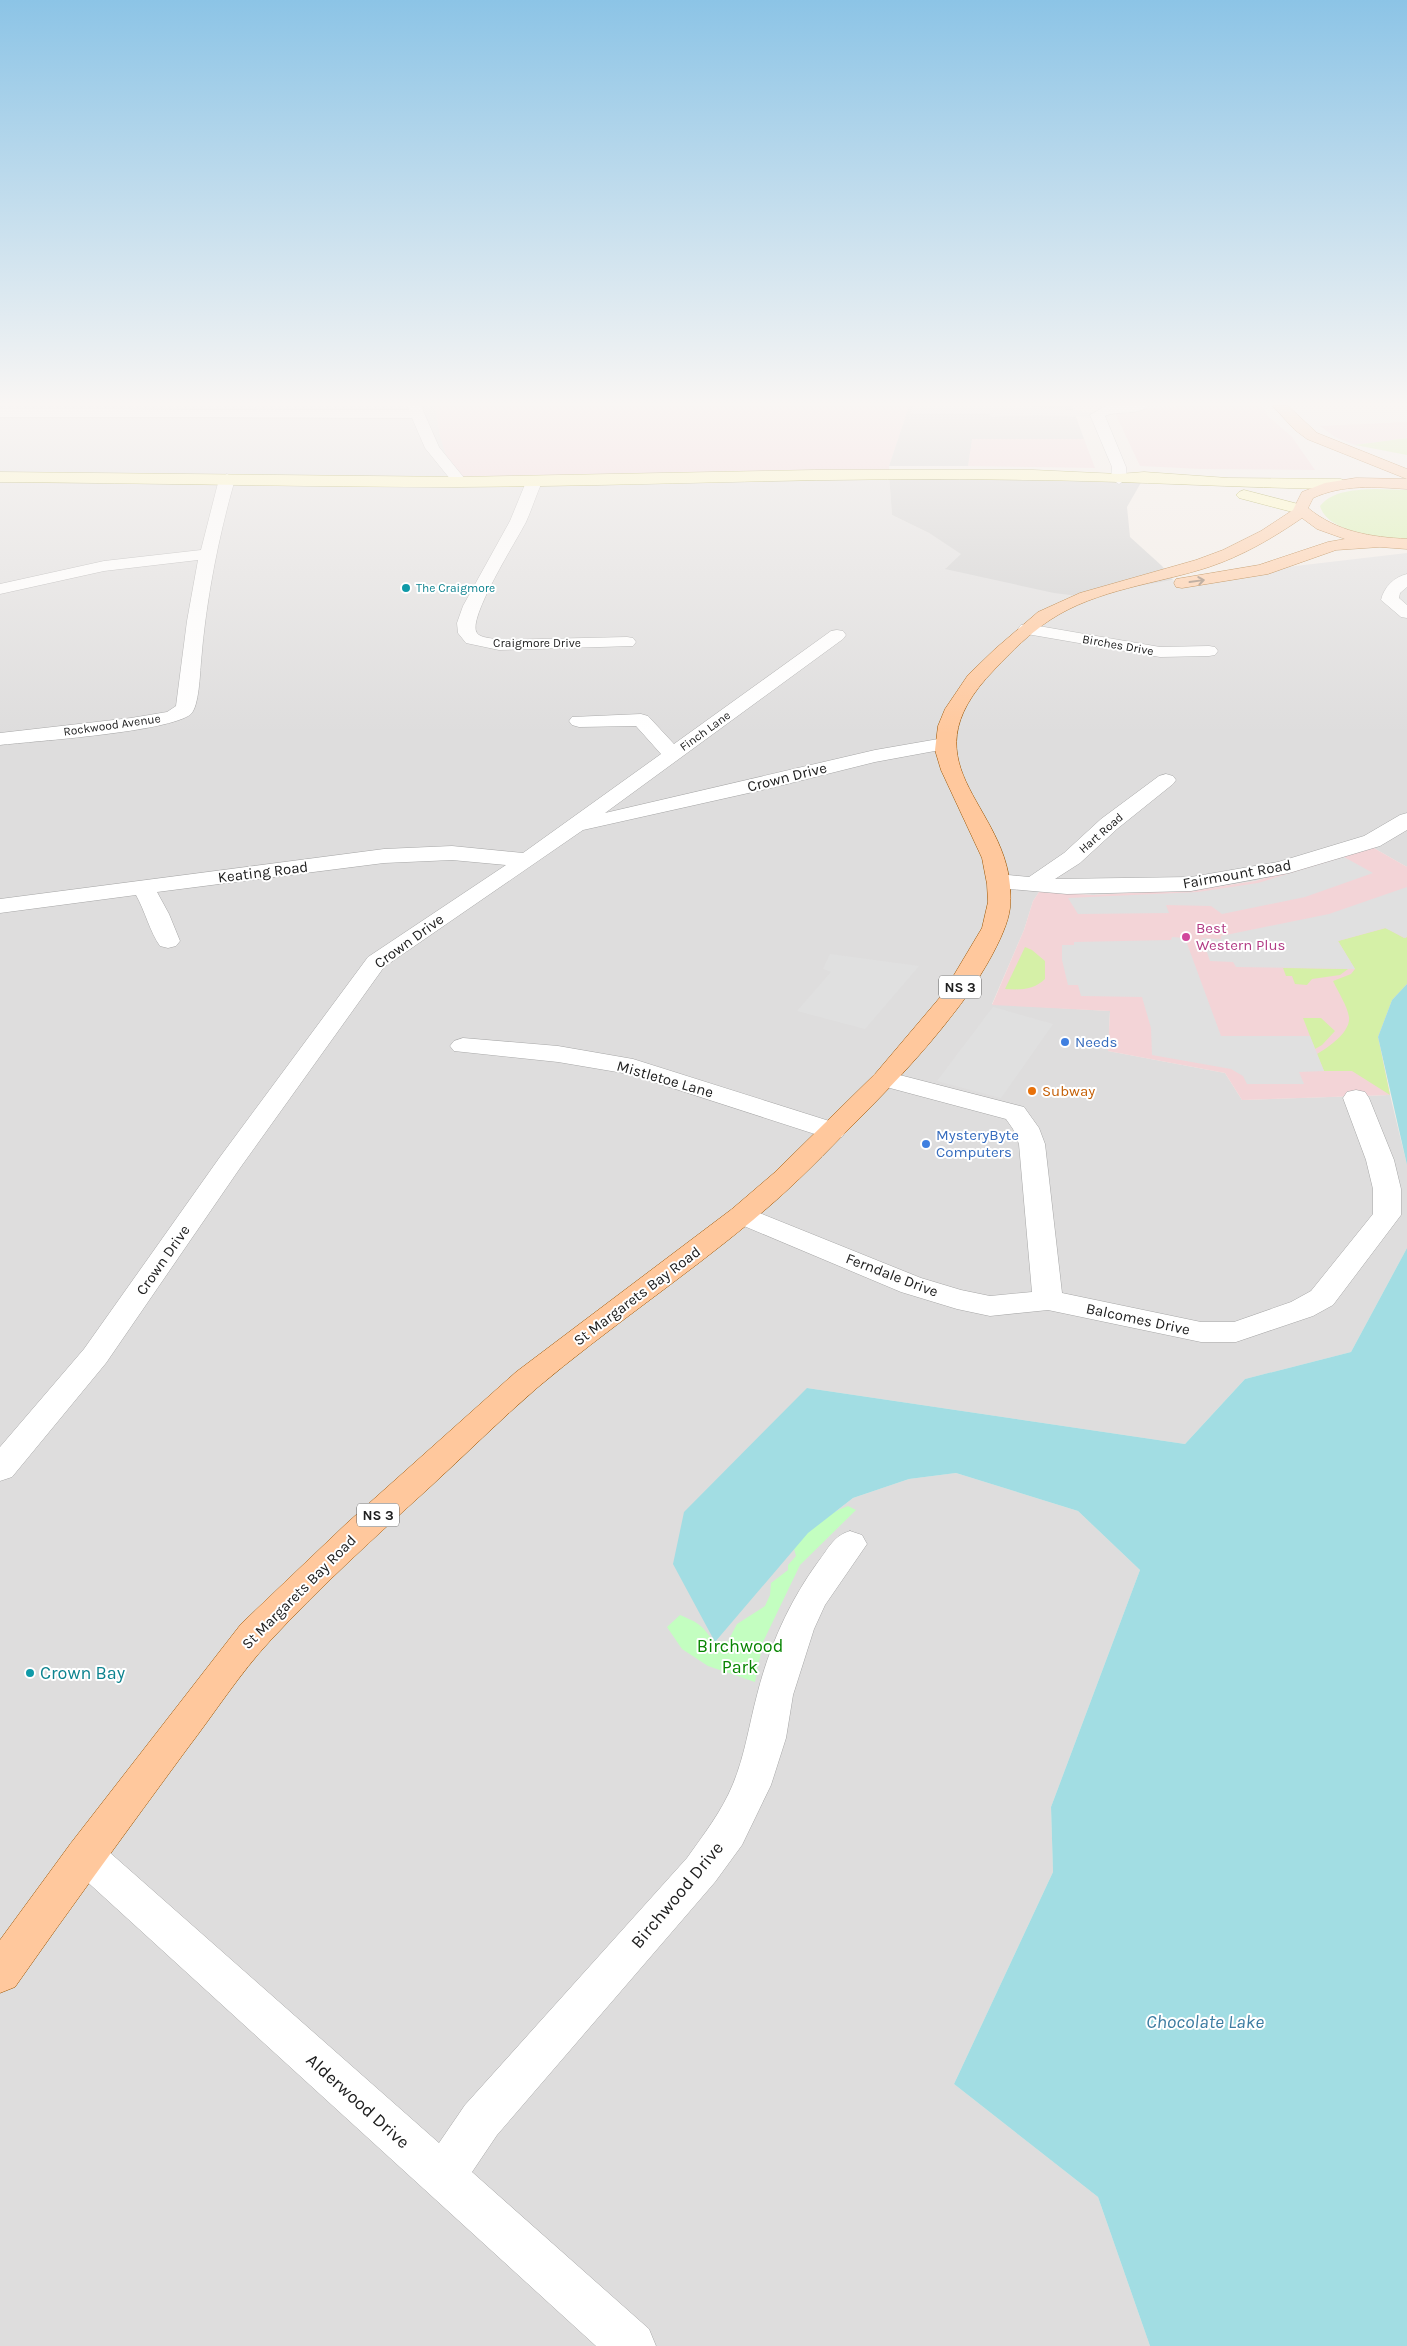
<svg xmlns="http://www.w3.org/2000/svg" width="1407" height="2346" font-family="Karla,sans-serif">
<style>
.residential{fill:#dedddd}
.commercial{fill:#f3d4d7}
.religious{fill:#cecece}
.grass{fill:#d5f0a7}
.park{fill:#c3fec0}
.parking{fill:#e0e0e0}
.water{fill:#a2dde3}
.lines{fill:none;stroke-linecap:round;stroke-linejoin:round}
.minor-casing{stroke:#a7a7a7;stroke-width:1}
.secondary-casing{stroke:#7e7b00;stroke-width:1}
.primary-casing{stroke:#9c5400;stroke-width:1}
.minor{fill:#fff;fill-rule:evenodd}
.secondary{fill:#fff9b6;fill-rule:evenodd}
.primary{fill:#ffc89d;fill-rule:evenodd}
.oneway{stroke:#90745e}
.culture-dot{fill:#0f9aa8;stroke:#fff;stroke-width:2}
.hotel-dot{fill:#d1479c;stroke:#fff;stroke-width:2}
.shop-dot{fill:#3f7fe0;stroke:#fff;stroke-width:2}
.food-dot{fill:#e8710a;stroke:#fff;stroke-width:2}
.labels{text-anchor:middle;dominant-baseline:central;stroke-width:4;stroke-linejoin:round;paint-order:stroke}
.far-culture-label{font-size:12px;fill:#0d838f;stroke:#fff;text-anchor:start}
.far-street-label{font-size:12px;fill:#202020;stroke:#fff}
.shield{fill:#fff;stroke:#636363;stroke-width:1}
.shield-label{font-size:14px;font-weight:bold;fill:#202020}
.street-label{font-size:15px;fill:#202020;stroke:#fff}
.hotel-label{font-size:15px;fill:#b23c85;stroke:#fff;text-anchor:start}
.shop-label{font-size:15px;fill:#366cbe;stroke:#fff;text-anchor:start}
.food-label{font-size:15px;fill:#c56008;stroke:#fff;text-anchor:start}
.near-park-label{font-size:18px;fill:#088502;stroke:#fff}
.near-culture-label{font-size:18px;fill:#0d838f;stroke:#fff;text-anchor:start}
.near-street-label{font-size:18px;fill:#202020;stroke:#fff}
.near-water-label{font-size:19px;font-style:italic;fill:#3b7ba1;stroke:#fff}
</style>
<rect width="100%" height="100%" fill="#f2ece6"/>
<path class="residential" d="M0,406H435L440,436L889,475L892,515L929,533L962,554L946,568L1079,596L1151,583L1407,553V867L1372,847L1255,881L1202,889L1093,895L1039,892L1033,901L1024,930L992,1004L1110,1011L1108,1051L1225,1073L1242,1100L1390,1095L1407,1165V1248L1351,1352L1245,1379L1185,1444L807,1388L808,1533L853,1498L909,1479L956,1473L1078,1511L1140,1570L1051,1807L1053,1872L954,2084L1098,2197L1150,2346H0Z"/>
<path class="commercial" d="M435,406H909L889,466V475L454,482L440,436Z
M1178,406H1262L1269,417L1292,437L1315,470L1201,469L1140,466L1115,413L1124,410Z
M1407,422V438L1355,445L1335,437L1320,426Z
M971,439H1084L1095,468L968,466Z
M1372,847L1407,867V984L1392,1000L1378,1037L1390,1095L1242,1100L1225,1073L1108,1051L1110,1011L992,1005L1024,930L1033,901L1039,892L1093,895L1202,889L1255,881Z"/>
<path class="religious" d="M909,406H1072L1084,439H972L968,466H889Z
M889,475L1143,479L1127,507L1130,537L1162,566L1173,580L1079,596L1054,593L945,569L961,554L929,533L892,515Z"/>
<path class="grass" d="M1407,438V455L1355,445Z
M1375,489L1407,490V539C1383,538 1327,533 1320,506C1333,490 1356,490 1375,489Z
M1386,928L1404,938L1407,937V984L1392,1000L1378,1037L1390,1095L1352,1071H1324L1317,1054C1328,1048 1351,1032 1349,1017C1347,1005 1338,992 1333,981L1351,974L1355,969L1338,941Z
M1025,947L1032,950L1045,961V979C1034,990 1020,990 1005,989Z
M1283,968L1348,969L1340,975L1312,979L1307,985L1295,984L1292,976H1286Z
M1303,1018H1321L1335,1031L1322,1045L1315,1049Z"/>
<path class="park" d="M848,1506L856,1510L800,1565L763,1642L755,1682L708,1666L682,1649L667,1627L680,1615C686,1618 693,1620 698,1624C711,1633 708,1644 728,1641L737,1624L765,1606L770,1595L771,1583L788,1570V1565L796,1556L794,1549C813,1523 819,1518 848,1506Z"/>
<path class="parking" d="M913,406H1029L1099,413L1098,418L1037,415L992,417L989,414H910Z
M1344,857L1373,873L1305,897L1222,914L1211,906L1166,905L1169,913L1078,914L1068,898L1198,892L1258,883Z
M1407,887V937L1405,938L1385,928L1338,941L1355,969L1236,967L1233,962L1210,961L1202,938L1221,939V936L1329,914Z
M1172,937L1185,938L1221,1036H1310L1324,1071L1299,1072L1304,1084H1247L1243,1076L1231,1069L1152,1055L1151,1028L1142,997L1081,996L1078,985H1068L1062,960V945H1074V942L1171,940Z
M830,954L919,966L865,1029L797,1011L831,972L823,969Z
M993,1007L1053,1024L1001,1098L937,1081Z"/>
<path class="water" d="M1407,984V1165L1378,1037L1392,1000Z
M1407,1248V2346H1150L1098,2197L954,2084L1053,1872L1051,1807L1140,1570L1078,1511L956,1473L909,1479L853,1498L808,1533L715,1642L673,1564L684,1512L807,1388L1185,1444L1245,1379L1351,1352Z"/>
<g class="lines">
<g class="minor-casing">
<path id="minor" d="M407,406H421L439,447L465,479L468,482L465,485H455L425,448L412,418L0,417V409L409,410Z
M1106,406H1148C1139,416 1117,410 1105,416L1126,467L1127,479L1119,484L1111,479L1112,467L1090,415Z
M227,474L235,479C218,539 206,600 201,662C200,674 199,706 191,714C170,732 35,741 0,745V733L131,718L167,712L176,706L187,621L198,560L104,571L0,594V584L104,561L201,550L219,479Z
M534,477L542,482C536,495 532,509 526,522C518,538 466,620 477,633C480,638 493,638 499,640L627,637L633,638L636,642L633,646L499,650L466,643L458,633L457,623L463,606L510,521L526,482Z
M1407,574V587L1400,593L1399,598L1407,605V618L1401,617L1381,600C1384,587 1394,577 1407,574Z
M1027,624L1160,647L1209,646L1215,647L1218,651L1215,655L1209,656L1160,657L1021,633L1018,629L1021,625Z
M837,630L843,631L846,635L843,639L605,813L875,750L944,738L951,740L954,744L951,748L875,762L771,788L583,830L384,967L240,1168L106,1363L12,1477L0,1481V1447L84,1349L220,1157L368,957L506,865L452,860L384,863L157,892L169,914L180,941L176,946L168,948L160,946C150,932 145,911 136,895L0,913V899L384,849L452,846L523,853L661,754L636,726L579,727L572,725L569,721L572,717L641,714L648,716L674,744L831,631Z
M1166,774L1173,776L1176,780L1173,784L1117,829L1080,863L1055,879L1191,877L1278,862L1364,836L1400,815L1407,813V830L1380,846L1289,873L1191,891L1067,894L998,888L990,886L987,881L990,876L998,874L1029,877L1064,853L1101,819L1159,776Z
M463,1038L558,1046L633,1059L842,1125L846,1131L842,1137L833,1139L824,1137L629,1074L558,1062L454,1051L450,1046L454,1041Z
M884,1071L1024,1107L1039,1128L1045,1144L1062,1293L1201,1322H1234L1291,1302L1311,1291L1373,1214V1189L1366,1160L1343,1098L1347,1092L1356,1090L1365,1092L1369,1098L1394,1160L1401,1189V1215L1333,1305L1313,1316L1236,1342H1201L1048,1310L990,1316L957,1309L901,1292L732,1221L728,1215L732,1209L742,1206L921,1278L961,1290L990,1296L1032,1292L1019,1144L1013,1129L1006,1119L875,1084L871,1079L875,1074Z
M850,1531L862,1535L867,1544L825,1605L814,1629L793,1695L786,1738L771,1785L742,1845L715,1882L497,2135L472,2172L649,2329L656,2346H596L71,1867L65,1855L71,1843L85,1838L99,1843L439,2143L465,2105L687,1858C704,1834 722,1811 733,1784C745,1755 749,1725 757,1695C769,1647 789,1602 818,1562C829,1548 833,1536 850,1531Z"/>
</g>
<g class="secondary-casing">
<path id="secondary" d="M815,470H1033L1119,474L1144,472L1228,478L1341,479L1349,484L1341,489C1237,488 1135,481 1031,480C840,476 649,486 458,487C306,487 153,483 0,482V472L460,477Z
M1244,490L1306,506L1308,509L1306,512L1300,514L1239,498L1236,495L1239,492Z"/>
</g>
<g class="primary-casing">
<path id="primary" d="M1273,406H1288L1317,433L1407,469V479L1307,439L1295,430Z
M1356,478L1407,479V489C1375,487 1343,484 1313,498L1308,508C1337,532 1371,537 1407,539V549L1380,547L1336,550L1268,574L1182,588L1176,587L1174,583L1176,579L1182,578L1259,565L1328,542L1345,539L1317,529L1302,518C1273,538 1242,556 1209,567C1157,584 1097,589 1050,620C1030,633 1012,651 995,669C896,770 1020,806 1010,908C1007,936 975,986 957,1009C923,1054 884,1094 844,1134C815,1164 785,1194 753,1220C683,1278 607,1329 537,1388C500,1420 465,1455 429,1488C375,1537 320,1587 270,1641C240,1673 214,1714 187,1749C129,1828 71,1907 15,1987L0,1993V1940L71,1843L241,1624L347,1523L516,1372L732,1209L774,1173L875,1074L942,995L982,928L988,902L987,884L982,858L941,770L935,750L938,726L945,709L968,675L995,649L1038,612L1080,593L1196,560L1223,550L1261,531L1293,510L1302,492L1325,483Z"/>
</g>
<use href="#minor" class="minor"/>
<use href="#secondary" class="secondary"/>
<use href="#primary" class="primary"/>
</g>
<defs><path id="oneway-shaft" d="M-6 0H5M1.5-3L5.5 0L1.5 3" fill="none" stroke-width="1.6" stroke-linecap="round" stroke-linejoin="round" transform="scale(1.25)"/></defs>
<use class="oneway" href="#oneway-shaft" transform="translate(1197 581) rotate(-8)"/>
<linearGradient id="sky" x2="0" y2="1"><stop stop-color="#8cc4e6"/><stop offset="0.55" stop-color="#f9f6f4"/><stop offset="1" stop-color="#f9f6f4" stop-opacity="0"/></linearGradient>
<rect width="1407" height="734" fill="url(#sky)"/>
<g class="culture-dot">
<circle cx="406" cy="588" r="5"/>
<circle cx="30" cy="1673" r="5"/>
</g>
<circle class="hotel-dot" cx="1186" cy="937" r="5"/>
<g class="shop-dot">
<circle cx="1065" cy="1042" r="5"/>
<circle cx="926" cy="1144" r="5"/>
</g>
<circle class="food-dot" cx="1032" cy="1091" r="5"/>
<g class="labels">
<g class="far-culture-label">
<text x="416" y="588">The Craigmore</text>
</g>
<g class="far-street-label">
<text x="537" y="643">Craigmore Drive</text>
<text transform="translate(1118 645) rotate(10)">Birches Drive</text>
<text transform="translate(112 725) rotate(-8)">Rockwood Avenue</text>
<text transform="translate(705 731) rotate(-36)">Finch Lane</text>
<text transform="translate(1101 833) rotate(-41)">Hart Road</text>
</g>
<g class="shield">
<rect x="939" y="975.5" width="42" height="23" rx="4"/>
<rect x="357" y="1503.5" width="42" height="23" rx="4"/>
</g>
<g class="shield-label">
<text x="960" y="987">NS 3</text>
<text x="378" y="1515">NS 3</text>
</g>
<g class="street-label">
<text transform="translate(787 777) rotate(-14)">Crown Drive</text>
<text transform="translate(263 872) rotate(-7)">Keating Road</text>
<text transform="translate(1237 874) rotate(-10)">Fairmount Road</text>
<text transform="translate(409 941) rotate(-36)">Crown Drive</text>
<text transform="translate(665 1079) rotate(16)">Mistletoe Lane</text>
<text transform="translate(163 1260) rotate(-55)">Crown Drive</text>
<text transform="translate(892 1275) rotate(21)">Ferndale Drive</text>
<text transform="translate(637 1296) rotate(-37)">St Margarets Bay Road</text>
<text transform="translate(1138 1319) rotate(12)">Balcomes Drive</text>
<text transform="translate(299 1592) rotate(-45)">St Margarets Bay Road</text>
</g>
<g class="hotel-label">
<text x="1196" y="928">Best<tspan x="1196" dy="17">Western Plus</tspan></text>
</g>
<g class="shop-label">
<text x="1075" y="1042">Needs</text>
<text x="936" y="1135">MysteryByte<tspan x="936" dy="17">Computers</tspan></text>
</g>
<g class="food-label">
<text x="1042" y="1091">Subway</text>
</g>
<g class="near-park-label">
<text x="740" y="1646">Birchwood<tspan x="740" dy="21">Park</tspan></text>
</g>
<g class="near-culture-label">
<text x="40" y="1673">Crown Bay</text>
</g>
<g class="near-street-label">
<text transform="translate(677 1895) rotate(-50)">Birchwood Drive</text>
<text transform="translate(358 2101) rotate(42)">Alderwood Drive</text>
</g>
<g class="near-water-label">
<text x="1205" y="2022">Chocolate Lake</text>
</g>
</g>
</svg>
